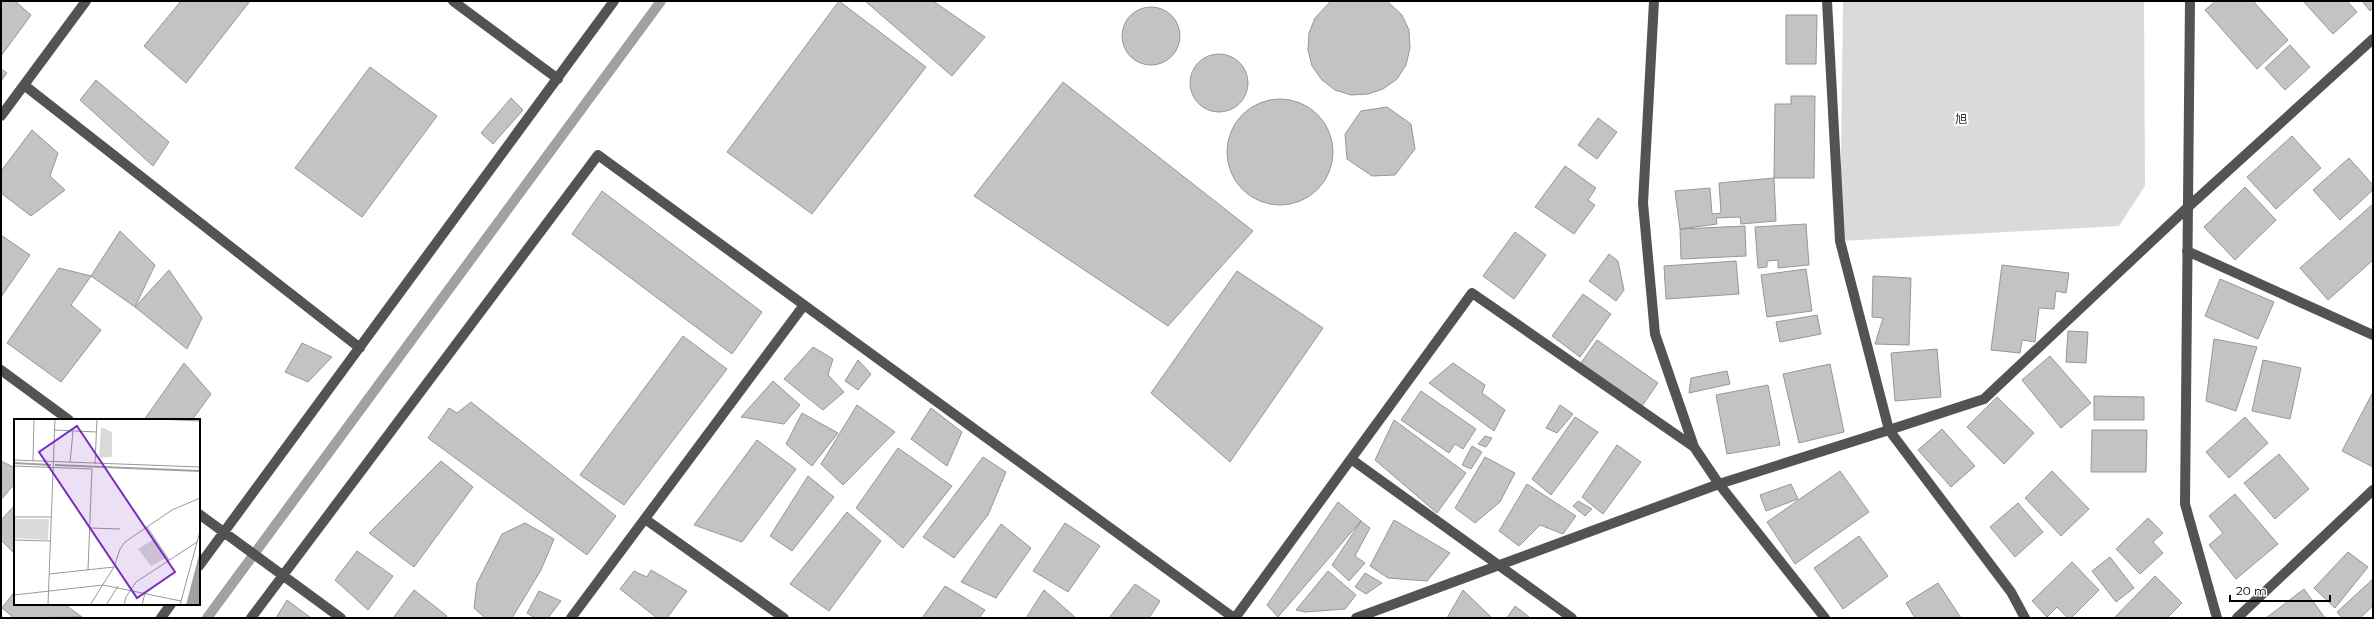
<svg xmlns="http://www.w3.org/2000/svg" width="2374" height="619" font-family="Montserrat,'Noto Sans JP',sans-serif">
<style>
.green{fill:#dadada}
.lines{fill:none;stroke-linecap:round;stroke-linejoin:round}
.stream{stroke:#a1a1a1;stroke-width:10}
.building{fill:#c3c3c3;stroke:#979797}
.minor{stroke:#535353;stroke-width:10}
.labels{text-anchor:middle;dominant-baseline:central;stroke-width:4;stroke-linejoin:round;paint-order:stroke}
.park-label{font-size:12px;fill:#313131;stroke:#fff}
.inset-river{fill:none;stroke:#a1a1a1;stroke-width:2}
.inset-road{fill:none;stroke:#999;stroke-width:1}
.view{fill:#7b2cbf;fill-opacity:0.15;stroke:#7b2cbf;stroke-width:2}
.inset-edge{fill:none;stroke:#000;stroke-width:2}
</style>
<rect width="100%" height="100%" fill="#fff"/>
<path class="green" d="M1843,1H2144L2145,186L2119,226L1840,241Z"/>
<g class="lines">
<path class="stream" d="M207,618L661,1"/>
</g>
<path class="building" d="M1,1H15L31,15L1,56Z
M181,1H250L186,83L144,46Z
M839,1L926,67L812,214L727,152Z
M865,1H933L985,37L952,76Z
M1331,1H1387L1402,15L1409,30L1410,48L1406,65L1397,79L1383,89L1368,94L1351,95L1335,90L1322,80L1312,66L1308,50L1309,33L1315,18Z
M2216,1H2253L2288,40L2257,69L2205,10Z
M2303,1H2347L2357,12L2333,34Z
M2362,1H2373V8L2370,11Z
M1122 36a29 29 0 1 1 58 0a29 29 0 1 1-58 0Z
M1786,15H1817L1816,64H1786Z
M2290,45L2310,67L2285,90L2265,68Z
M1190 83a29 29 0 1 1 58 0a29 29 0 1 1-58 0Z
M370,67L437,116L362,217L295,168Z
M1,69L7,73L1,81Z
M96,80L169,142L153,166L80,100Z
M1063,82L1253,231L1168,326L974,196Z
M1791,96H1815L1814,178H1774L1775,104H1791Z
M511,98L523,110L493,144L481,133Z
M1227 152a53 53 0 1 1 106 0a53 53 0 1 1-106 0Z
M1387,107L1411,124L1415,149L1395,175L1372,176L1347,159L1345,134L1361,111Z
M1598,118L1617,132L1597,159L1578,145Z
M32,130L58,153L50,176L65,190L31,216L1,193V171Z
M2292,136L2321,168L2276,209L2247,177Z
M2349,158L2373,185V190L2340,220L2313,190Z
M1565,166L1596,188L1588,200L1595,205L1574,234L1535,207Z
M1774,178L1776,221L1741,224L1740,217L1716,218L1717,224L1680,229L1675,191L1710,188L1712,214L1721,213L1719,183Z
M2245,187L2276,220L2235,260L2204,227Z
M602,191L762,312L732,354L572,234Z
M2373,204V260L2328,300L2300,268Z
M1806,224L1809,265L1778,268V260L1767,261V267L1758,268L1755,227Z
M1745,226L1746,256L1681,259L1680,229Z
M120,231L155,265L135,307L91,276Z
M1515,232L1546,255L1514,299L1483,276Z
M1,235L30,255L1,297Z
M1609,254L1618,261L1624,290L1616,301L1589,281Z
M1736,261L1739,294L1666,299L1664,266Z
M2002,265L2069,273L2066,293L2056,291L2054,309L2039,308L2035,342L2022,340L2020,353L1991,350Z
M59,268L91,276L71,305L101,330L61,382L7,343Z
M1806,269L1812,311L1767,317L1761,275Z
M169,270L202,318L187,349L135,307Z
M1237,271L1323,328L1230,462L1151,393Z
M1873,276L1911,278L1909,345L1875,344L1883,318L1872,317Z
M2220,279L2274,302L2258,339L2205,316Z
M1583,294L1611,314L1580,357L1552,336Z
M1817,315L1821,334L1780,342L1776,322Z
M2068,331L2088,332L2086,363L2066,362Z
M683,336L727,369L624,505L580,475Z
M2214,339L2257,347L2236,411L2206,401Z
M1597,340L1658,383L1642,406L1581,363Z
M302,343L332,357L308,382L285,372Z
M813,347L833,359L828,375L844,392L823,410L784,379Z
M1937,349L1941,397L1895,401L1891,353Z
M2050,356L2091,403L2061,428L2022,380Z
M858,360L871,374L858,390L845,381Z
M2263,360L2301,368L2290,419L2252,411Z
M184,363L211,394L192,420H144Z
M1453,363L1485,385L1482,393L1505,410L1494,431L1429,383Z
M1830,364L1844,432L1799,443L1783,374Z
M1727,371L1730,384L1689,393L1691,378Z
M773,381L800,405L784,424L741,417Z
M1768,385L1780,445L1727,454L1716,395Z
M1421,391L1476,429L1463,449L1455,444L1449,453L1401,420Z
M2373,392V467L2342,451Z
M2094,396L2144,397V420H2094Z
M1997,397L2034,433L2004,464L1967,427Z
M471,402L616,516L587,555L428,438L449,408L457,413Z
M857,405L895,432L843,485L821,464Z
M1560,405L1573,414L1557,433L1546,428Z
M931,408L962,432L947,466L911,439Z
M802,413L838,433L812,466L786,444Z
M1575,417L1598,432L1551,495L1532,479Z
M2245,417L2268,443L2229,478L2206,452Z
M1394,420L1466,473L1437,513L1375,460Z
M1942,429L1975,466L1951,487L1918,450Z
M2092,430H2147L2146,472H2091Z
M1485,436L1492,438L1486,447L1478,444Z
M757,440L796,469L742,542L694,525Z
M1617,445L1641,462L1603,514L1582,497Z
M1472,446L1482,452L1471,469L1462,465Z
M898,448L952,486L903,548L856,508Z
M2279,454L2309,489L2275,519L2244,483Z
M983,457L1006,472L988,515L954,558L923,537Z
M1485,457L1515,473L1500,502L1475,523L1455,508Z
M1,461L15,468V483L1,500Z
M441,461L473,487L414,567L369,533Z
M1840,471L1869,512L1795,564L1767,522Z
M2052,471L2089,509L2061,536L2025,498Z
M808,476L834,497L792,551L770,536Z
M1527,484L1576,516L1563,534L1540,525L1519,546L1499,531Z
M1791,484L1798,499L1766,511L1760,495Z
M2235,494L2278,544L2236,579L2209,545L2223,533L2209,516Z
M1578,501L1592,509L1585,516L1573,506Z
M1338,502L1361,521L1278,617L1267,605Z
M2018,503L2043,532L2015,557L1990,527Z
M15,505V554L1,540V520Z
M847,512L881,541L829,611L790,584Z
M2148,518L2163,533L2153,542L2163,553L2140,574L2116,549Z
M1394,520L1450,553L1427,581L1388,578L1370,566Z
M1361,521L1370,528L1355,556L1365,563L1349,581L1332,565Z
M525,523L554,539L541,570L512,618H485L474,608L477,583L502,534Z
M1065,523L1100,546L1068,592L1033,571Z
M1001,524L1031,548L996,598L961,582Z
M1859,536L1888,576L1843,609L1814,568Z
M357,551L393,576L368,610L335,580Z
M2348,552L2368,567L2335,608L2314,588Z
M2110,557L2134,588L2116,602L2092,571Z
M2072,562L2099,590L2071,618H2068L2057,607L2047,617L2032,601Z
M651,570L687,591L667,618H657L620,589L634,571L647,577Z
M1328,571L1356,595L1345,609L1305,612L1296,610Z
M1365,573L1382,583L1366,594L1355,587Z
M2155,576L2182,603L2167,618H2114Z
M2373,579V606L2360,618H2342L2337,612Z
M1938,583L1961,618H1915L1906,603Z
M1135,584L1160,601L1149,618H1109Z
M945,586L985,610L979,618H922Z
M2304,589L2325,618H2266Z
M414,590L447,616L445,618H393Z
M1044,590L1076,618H1026Z
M1463,590L1492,618H1447Z
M15,591V604H64L82,617L14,618L2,608Z
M539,591L561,601L548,618H535L527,613Z
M287,600L311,618H276Z
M1515,606L1529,617V618H1507Z"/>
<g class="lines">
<path class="minor" d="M453,1L558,79
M1654,1L1643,203L1655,334L1694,447L1719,484L1825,618
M1827,1L1840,241L1889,430L1984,399L2187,208L2373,39
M2190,1L2185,504L2217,618
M24,85L360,348
M1,116L86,1
M2187,251L2373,335
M1,370L69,420
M1351,459L1572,618
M199,514L341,618
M645,519L784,618
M199,566L614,1
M161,618L171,604
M251,618L598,155L1234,618
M571,618L804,305
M1235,618L1472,293L1694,447
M1356,618L1719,484L1889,430L2011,592L2025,618
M2237,618L2373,490"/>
</g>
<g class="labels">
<g class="park-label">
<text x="1961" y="118">旭</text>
</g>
</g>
<g transform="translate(14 419)">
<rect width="186" height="186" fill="#fff"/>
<path d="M87,8L98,13V38L85,39ZM0,100H35L34,121L0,119ZM140,120L152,139L137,147L124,130Z" fill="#dadada"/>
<path d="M186,130L185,186H172L186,132Z" fill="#a1a1a1"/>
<path class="inset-river" d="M0,44L37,46M41,46L186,52"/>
<path class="inset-road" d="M144,0L186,2M40,11L83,13M0,41L186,48M19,42L20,0M56,44L59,12M81,45L83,0M0,47L78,50L74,151M0,98H37M133,108L155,141M76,109L106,110M0,121L36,122M35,155L100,148M0,176L89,166L167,182M34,186L41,0M76,186L100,148L106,130L111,123L158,91L186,79M92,186L104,167M110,186L112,178L122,163L183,123M128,186L131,174M166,186L186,112"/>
<path class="view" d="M63,7L161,153L123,179L25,33Z"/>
<rect width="186" height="186" class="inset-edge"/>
</g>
<rect width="2374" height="619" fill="none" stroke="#000000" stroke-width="4"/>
<path d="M2230 595v6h100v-6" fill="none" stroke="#000000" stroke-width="2"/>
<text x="2236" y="595" font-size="12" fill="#000000" stroke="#ffffff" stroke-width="3" paint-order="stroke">20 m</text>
</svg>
